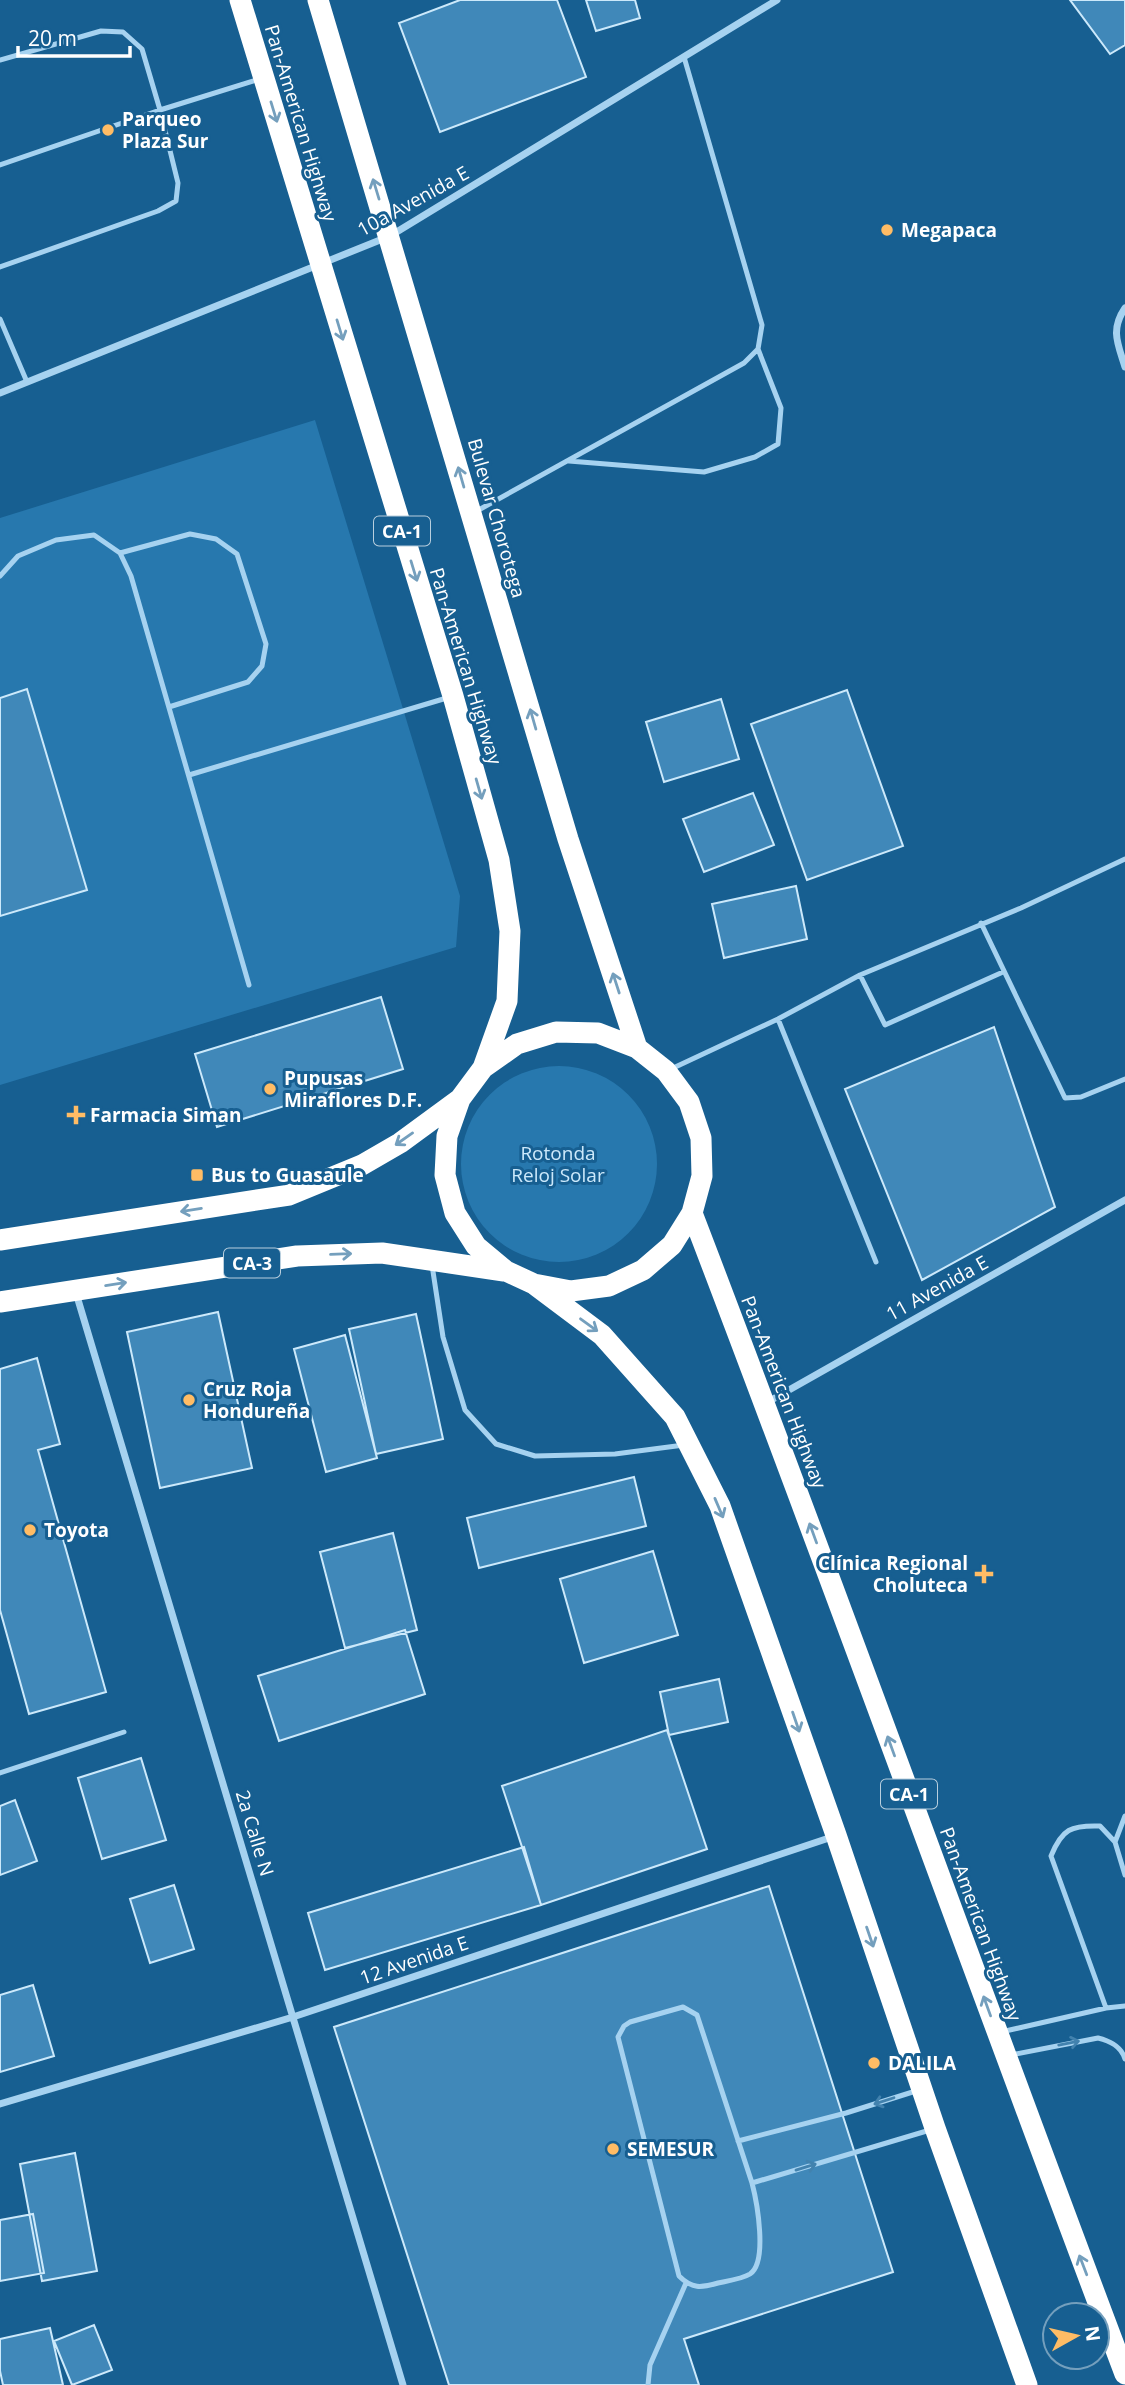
<svg xmlns="http://www.w3.org/2000/svg" width="1125" height="2385" font-family="'Open Sans',sans-serif">
<style>
.green{fill:#2778ae}
.building{fill:#4088b9;stroke:#cce9fb;stroke-width:2}
.lines{fill:none;stroke-linecap:round;stroke-linejoin:round}
.lane{stroke:#a6d2f0;stroke-width:5}
.street{stroke:#a6d2f0;stroke-width:7}
.highway{stroke:#fff;stroke-width:21}
.oneway{stroke:#749fbd}
.oneway2{stroke:#4282ae}
.poi-dot{fill:#ffbc65;stroke:#175f91;stroke-width:2.5}
.labels{text-anchor:middle;dominant-baseline:central;stroke-width:6;stroke-linejoin:round;paint-order:stroke}
.shield{fill:#175f91;stroke:#b9cfde;stroke-width:2}
.shield-label{font-size:18px;font-weight:bold;fill:#fff}
.poi-label{font-size:19px;font-weight:bold;fill:#fff;stroke:#175f91;text-anchor:start}
.street-label{font-size:19px;fill:#fff;stroke:#175f91}
.park-label{font-size:19px;fill:#cce9fb;stroke:#175f91}
</style>
<rect width="100%" height="100%" fill="#175f91"/>
<path class="green" d="M315,420L460,896L456,947L0,1085V916L87,889L28,690L0,698V518Z
M461 1164a98 98 0 1 1 196 0a98 98 0 1 1-196 0Z"/>
<path class="building" d="M460,0H557L586,77L440,132L399,23Z
M586,0H635L640,18L596,31Z
M1070,0H1125V45L1110,54Z
M27,689L87,890L0,916V698Z
M847,690L903,846L807,880L751,724Z
M721,699L739,759L664,782L646,722Z
M753,793L774,845L704,872L683,819Z
M796,886L807,939L724,958L712,904Z
M381,997L403,1069L217,1127L195,1054Z
M994,1027L1055,1207L922,1280L845,1089Z
M218,1312L252,1468L160,1488L127,1332Z
M416,1314L443,1439L376,1454L349,1329Z
M345,1335L377,1458L326,1472L294,1349Z
M37,1358L60,1444L38,1450L106,1692L29,1714L0,1610V1369Z
M634,1477L646,1526L479,1568L467,1518Z
M393,1533L417,1630L345,1648L320,1552Z
M653,1551L678,1635L584,1663L560,1579Z
M405,1630L425,1694L279,1741L258,1676Z
M719,1679L728,1722L669,1735L660,1692Z
M667,1730L707,1849L541,1905L502,1786Z
M141,1758L166,1840L102,1859L78,1778Z
M15,1800L37,1861L0,1875V1806Z
M524,1847L541,1905L325,1970L308,1913Z
M174,1885L194,1949L150,1963L130,1899Z
M769,1886L893,2272L684,2339L699,2385H449L334,2027Z
M33,1985L54,2056L0,2072V1995Z
M75,2153L97,2271L42,2281L20,2164Z
M33,2214L44,2273L0,2281V2220Z
M94,2325L112,2370L72,2385L54,2341Z
M50,2328L63,2385H3L0,2371V2339Z"/>
<g class="lines">
<path class="lane" d="M0,60L101,31L123,32L142,49L160,110L260,79
M0,165L160,110L178,183L176,201L158,211L0,267
M0,319L27,382
M569,461L704,472L755,457L778,444L781,408L758,349
M475,512L744,363L758,349L762,325L684,57
M120,553L190,534L216,539L237,554L266,644L262,666L248,682L169,707
M0,576L18,556L56,540L94,535L120,553L131,576L249,985
M189,775L450,697
M981,923L1065,1098L1081,1097L1125,1079
M860,975L885,1025L1003,972
M778,1019L876,1262
M671,1069L778,1019L860,975L1021,908L1125,859
M432,1265L443,1337L465,1410L496,1444L535,1456L615,1454L684,1445
M0,1773L124,1732
M1115,1842L1125,1816
M683,2007L697,2015L752,2183C757,2202 768,2262 750,2274C742,2279 727,2281 718,2283C701,2288 692,2289 679,2276L618,2037L624,2026L630,2022Z
M1106,2008L1051,1856C1062,1829 1071,1825 1100,1826L1115,1842L1125,1875
M1001,2032L1106,2008L1125,2006
M1011,2055L1098,2038C1110,2041 1121,2046 1125,2059
M738,2141L846,2113L919,2090
M752,2183L930,2130
M648,2385L650,2365L686,2283"/>
<path class="street" d="M1125,308C1110,330 1118,344 1125,367
M0,393L390,236L777,0
M76,1293L403,2385
M766,1403L1125,1200
M0,2104L293,2017L835,1836"/>
<path class="highway" d="M240,0L453,696L499,860L510,931L507,1001L483,1068
M318,0L568,839L637,1048
M692,1213C840,1599 979,1988 1125,2374
M0,1240L289,1195L362,1165L400,1143L460,1099
M534,1284L571,1291L609,1286L643,1270L672,1245L692,1213L702,1176L701,1138L689,1102L666,1071L637,1048L598,1033L556,1032L517,1044L483,1068L460,1099L447,1136L445,1175L455,1213L476,1246L506,1271L534,1284L602,1335L675,1417L720,1506L836,1835L935,2128L1027,2385
M0,1302L297,1256L382,1253L504,1271"/>
</g>
<defs><path id="oneway-shaft" d="M-6 0H5M1.5-3L5.5 0L1.5 3" fill="none" stroke-width="1.6" stroke-linecap="round" stroke-linejoin="round" transform="scale(1.75)"/></defs>
<g class="oneway">
<use href="#oneway-shaft" transform="translate(274 112) rotate(73)"/>
<use href="#oneway-shaft" transform="translate(376 189) rotate(-107)"/>
<use href="#oneway-shaft" transform="translate(340 330) rotate(73)"/>
<use href="#oneway-shaft" transform="translate(461 477) rotate(-106)"/>
<use href="#oneway-shaft" transform="translate(414 571) rotate(73)"/>
<use href="#oneway-shaft" transform="translate(533 719) rotate(-106)"/>
<use href="#oneway-shaft" transform="translate(479 789) rotate(74)"/>
<use href="#oneway-shaft" transform="translate(616 983) rotate(-108)"/>
<use href="#oneway-shaft" transform="translate(404 1139) rotate(145)"/>
<use href="#oneway-shaft" transform="translate(191 1210) rotate(171)"/>
<use href="#oneway-shaft" transform="translate(341 1254) rotate(-2)"/>
<use href="#oneway-shaft" transform="translate(116 1284) rotate(-9)"/>
<use href="#oneway-shaft" transform="translate(589 1325) rotate(36)"/>
<use href="#oneway-shaft" transform="translate(719 1508) rotate(67)"/>
<use href="#oneway-shaft" transform="translate(813 1533) rotate(-110)"/>
<use href="#oneway-shaft" transform="translate(796 1722) rotate(71)"/>
<use href="#oneway-shaft" transform="translate(891 1746) rotate(-110)"/>
<use href="#oneway-shaft" transform="translate(870 1937) rotate(71)"/>
<use href="#oneway-shaft" transform="translate(987 2006) rotate(-110)"/>
<use href="#oneway-shaft" transform="translate(1083 2265) rotate(-111)"/>
</g>
<g class="oneway2">
<use href="#oneway-shaft" transform="translate(1069 2043) rotate(-11)"/>
<use href="#oneway-shaft" transform="translate(884 2101) rotate(162)"/>
<use href="#oneway-shaft" transform="translate(806 2167) rotate(-17)"/>
</g>
<g class="poi-dot">
<circle cx="108" cy="130" r="7"/>
<circle cx="887" cy="230" r="7"/>
<circle cx="270" cy="1089" r="7"/>
<path d="M72.5 1104.5h7v7h7v7h-7v7h-7v-7h-7v-7h7z"/>
<rect x="190" y="1168" width="14" height="14" rx="3.5"/>
<circle cx="189" cy="1400" r="7"/>
<circle cx="30" cy="1530" r="7"/>
<path d="M980.5 1563.5h7v7h7v7h-7v7h-7v-7h-7v-7h7z"/>
<circle cx="874" cy="2063" r="7"/>
<circle cx="613" cy="2149" r="7"/>
</g>
<g class="labels">
<g class="shield">
<rect x="374" y="516.5" width="56" height="29" rx="5"/>
<rect x="224" y="1248.5" width="56" height="29" rx="5"/>
<rect x="881" y="1779.5" width="56" height="29" rx="5"/>
</g>
<g class="shield-label">
<text x="402" y="531">CA-1</text>
<text x="252" y="1263">CA-3</text>
<text x="909" y="1794">CA-1</text>
</g>
<g class="poi-label">
<text x="122" y="119">Parqueo<tspan x="122" dy="22">Plaza Sur</tspan></text>
<text x="901" y="230">Megapaca</text>
<text x="284" y="1078">Pupusas<tspan x="284" dy="22">Miraflores D.F.</tspan></text>
<text x="90" y="1115">Farmacia Siman</text>
<text x="211" y="1175">Bus to Guasaule</text>
<text x="203" y="1389">Cruz Roja<tspan x="203" dy="22">Hondureña</tspan></text>
<text x="44" y="1530">Toyota</text>
<text x="968" y="1563" text-anchor="end">Clínica Regional<tspan x="968" dy="22">Choluteca</tspan></text>
<text x="888" y="2063">DALILA</text>
<text x="627" y="2149">SEMESUR</text>
</g>
<g class="street-label">
<text transform="translate(301 123) rotate(73)">Pan-American Highway</text>
<text transform="translate(413 201) rotate(-29)">10a Avenida E</text>
<text transform="translate(497 518) rotate(74)">Bulevar Chorotega</text>
<text transform="translate(466 666) rotate(73)">Pan-American Highway</text>
<text transform="translate(937 1288) rotate(-29)">11 Avenida E</text>
<text transform="translate(784 1392) rotate(69)">Pan-American Highway</text>
<text transform="translate(255 1833) rotate(73)">2a Calle N</text>
<text transform="translate(981 1924) rotate(70)">Pan-American Highway</text>
<text transform="translate(414 1960) rotate(-19)">12 Avenida E</text>
</g>
<g class="park-label">
<text x="558" y="1153">Rotonda<tspan x="558" dy="22">Reloj Solar</tspan></text>
</g>
</g>
<g transform="translate(1076 2336) rotate(82)"><circle r="33" fill="#175f91" stroke="#749fbd" stroke-width="2"/>
<path d="M0-5L12 26L0 18L-12 26Z" fill="#ffbc65"/>
<text y="-10" font-size="19" font-weight="bold" text-anchor="middle" fill="#ffffff">N</text>
</g>
<path d="M18 46v10h112v-10" fill="none" stroke="#ffffff" stroke-width="3.5"/>
<text x="28" y="46" font-size="21" fill="#ffffff" stroke="#175f91" stroke-width="5" paint-order="stroke">20 m</text>
</svg>
